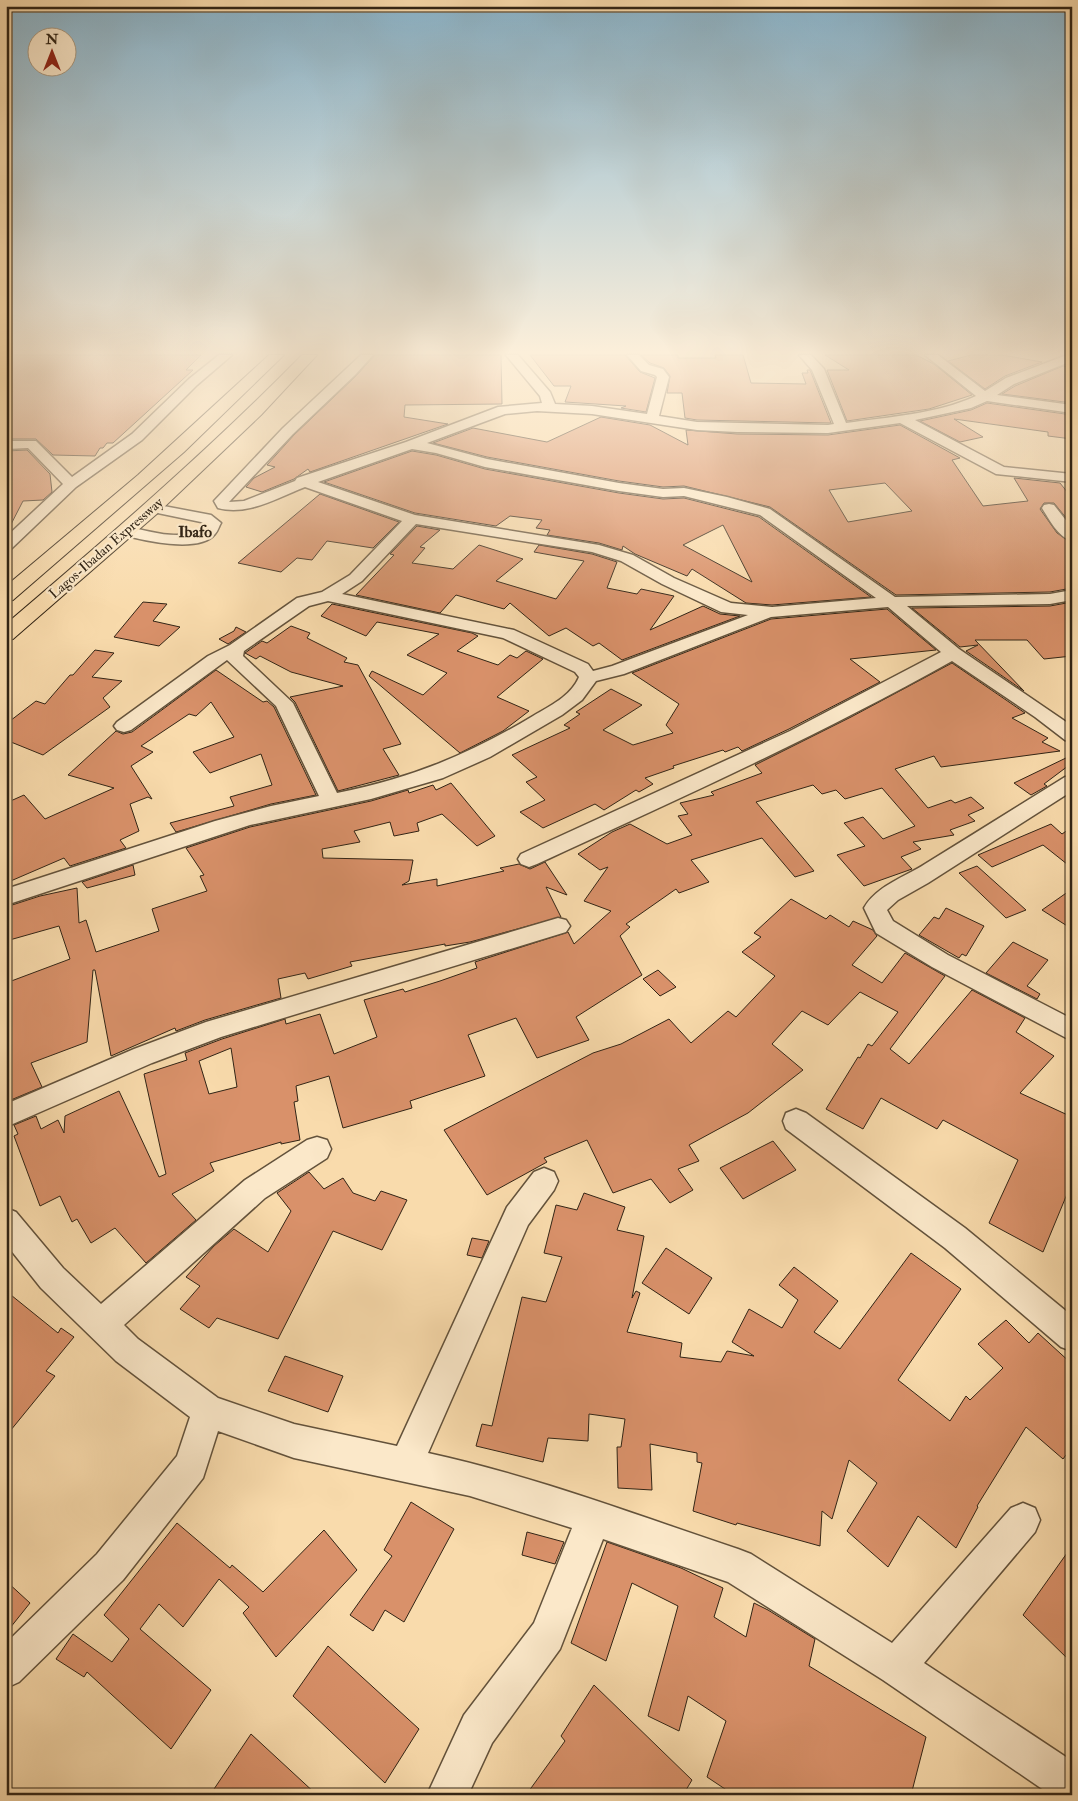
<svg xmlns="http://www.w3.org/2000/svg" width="1078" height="1801" font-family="'IM FELL Double Pica',serif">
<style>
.building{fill:#d9916a;stroke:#312415;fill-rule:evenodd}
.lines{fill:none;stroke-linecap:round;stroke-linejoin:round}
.minor-casing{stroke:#63523b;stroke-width:3}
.highway-casing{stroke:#312415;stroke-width:2}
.minor{fill:#fbe8c9;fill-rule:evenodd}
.highway{fill:#f9dbac;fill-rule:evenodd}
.labels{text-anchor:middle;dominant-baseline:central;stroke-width:4.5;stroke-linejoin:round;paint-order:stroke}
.far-street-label{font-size:14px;fill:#312415;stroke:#fbe8c9}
.far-quarter-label{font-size:16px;font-weight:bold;fill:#312415;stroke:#fbe8c9}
</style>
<rect width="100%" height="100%" fill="#f9dbac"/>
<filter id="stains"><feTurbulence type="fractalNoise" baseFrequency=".004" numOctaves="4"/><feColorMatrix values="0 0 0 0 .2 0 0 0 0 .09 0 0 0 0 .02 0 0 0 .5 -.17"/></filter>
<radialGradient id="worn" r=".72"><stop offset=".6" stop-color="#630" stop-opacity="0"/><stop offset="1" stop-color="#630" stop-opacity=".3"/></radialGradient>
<path class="building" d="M6,355H201L186,370H193L113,443H107L103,448H100L95,456L53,455L36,439H6Z
M375,355H501L502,404L405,405L404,417L448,424L310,472L308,469L294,479L262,492L246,487L254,478L275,467L267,465L294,435L356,376Z
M530,355H625L640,372L655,378L646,412L621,408L626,406L565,402L571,386H554Z
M641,355H678V358H716L715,355H743L751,383L806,384L802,373H808L807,370H810L831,423L697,420L685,418L682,393H667L670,376L664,368L650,363Z
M825,355H916L934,364L972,395L929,409L847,421L827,370H849Z
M971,355H1002L1042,362L1005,376L985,389L948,361Z
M1063,366L1072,368V403L1002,394L1015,386Z
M987,403L1072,415V439L1048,436V432L954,419L983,437L960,442L920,421L971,410Z
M601,417L650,425L688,445L686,430L737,434L828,435L900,425L960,458L952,460L983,506L1028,501L1014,478L1060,483L1072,498V525L1054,503H1044L1040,509L1057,533L1072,543V588L1050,592L896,595L770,507L684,486L663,487L619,481L487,457L433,443L473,428L547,442ZM885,483L912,511L848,522L829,490Z
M27,450L50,474L52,492L43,500L23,501L6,534V451Z
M412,451L436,455L485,469L619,493L663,499L684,498L759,517L871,597L772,605L746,603L692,569L687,576L635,554L623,546L622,550L599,543L547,535L550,530L536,528L542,520L510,516L496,526L415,513L324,482ZM723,525L752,582L683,545Z
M320,494L399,522L373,548L327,541L312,560L297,558L281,572L238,563Z
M417,526L440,530L420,547L425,548L412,563L453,569L479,545L523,559L496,581L556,599L584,561L534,552L539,545L592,554L617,562L607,588L637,594L641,589L674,596L650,630L703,606L720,614L740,616L622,660L599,643L593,646L566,628L549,636L510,603L504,609L456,595L440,613L356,595L394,555L390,554Z
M143,602L167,604L153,621L180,627L159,646L114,637Z
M1072,602V656L1044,659L1027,640H975L1024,691L966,651L978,645L960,647L912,608L1050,606Z
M332,604L472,633L478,636L457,651L498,665L510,655L517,658L526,651L543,659L497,697L529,711L503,731L460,753L369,676L372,671L423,695L447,673L407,655L439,634L377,622L366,636L321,616Z
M887,609L936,650L850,659L880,682L789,729L742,751L738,747L725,752L723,750L673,766L674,768L645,778L653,784L639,792L636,790L604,810L595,804L543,828L520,812L545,800L526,782L537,777L512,755L570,728L564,725L580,714L576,712L611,689L642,705L603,730L633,745L673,733L666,725L679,704L632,673L771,619Z
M291,626L310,633L307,638L347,658L344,662L358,665L401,744L383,749L399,775L338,791L295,702L290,697L343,686L291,672L260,656L256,659L245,653L262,641L267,643Z
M236,627L246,632L228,644L219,639L234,631Z
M95,650L114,653L92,677L122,681L103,698L110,707L43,755L6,740V724L36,701L45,704L70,675H73Z
M952,663L1025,713L1012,718L1048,738L1042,742L1060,751L941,767L934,756L895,769L928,808L951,800L955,803L971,797L984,808L968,815L975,821L950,830L954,835L913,842L921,849L901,857L912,869L864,886L837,855L865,846L844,823L863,817L883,839L915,826L882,788L845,799L836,790L822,794L813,785L756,802L814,871L795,877L762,838L691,860L709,882L679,893L676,889L626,924L630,927L620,936L642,975L576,1017L589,1040L537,1058L516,1018L468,1035L485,1076L410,1101L412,1108L343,1128L329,1076L296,1086L298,1101L294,1102L300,1140L281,1144V1142L210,1163L214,1171L172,1194L196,1220L146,1263L115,1228L91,1243L77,1219L72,1222L60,1196L40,1206L14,1136L18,1134L14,1125L36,1116L41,1129L58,1120L64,1133L65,1116L119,1091L159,1177L166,1174L144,1074L187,1060L185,1053L222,1039L285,1019L286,1024L320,1014L334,1054L377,1037L364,1000L403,989L405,992L440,981L477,968L475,962L568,932L574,944L611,911L584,901L608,867L600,870L578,854L612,832L630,824L667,844L692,835L678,816L688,814L680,803L714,795L711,792L762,773L755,765L851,717ZM231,1048L237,1087L209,1094L199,1061Z
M216,670L263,702L267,701L274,707L316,795L271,804L176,832L170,823L234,806L230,797L272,785L261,754L210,773L193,752L234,737L211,702L196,716L189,714L141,746L153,752L131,766L152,799L148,797L130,804L139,831L120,840L126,848L70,866L64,858L6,883V803L24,795L45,819L114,788L68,775L116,731L123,734L132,732Z
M1068,757L1072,763L1044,784L1047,786L1031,795L1014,783Z
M451,783L495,836L477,846L442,814L417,823L419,831L394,836L390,822L354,831L360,842L322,849L323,858L413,860L409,881L402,885L437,879V886L504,871L500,868L519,864L530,869L545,862L567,895L546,887L561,917L470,942L445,946V944L350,962L352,966L308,979L305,973L278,979L281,998L205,1020L176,1031L175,1028L111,1056L95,970H93L87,1042L31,1063L42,1087L6,1102V983L70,959L59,926L6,941V907L40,896L77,888L79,923L86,920L96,952L159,931L152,909L207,891L200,876L204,875L186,848L250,827L371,801L408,790L409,793L433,785L436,790Z
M1051,824L1062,834L1072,827V868L1043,845L992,867L978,855Z
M133,865L135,875L87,888L82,882Z
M977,866L1026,910L1006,918L959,873Z
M1072,889V929L1042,910Z
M791,899L826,919L830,915L849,927L853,921L873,930L877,936L852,965L882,983L905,953L945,976L890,1049L909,1064L972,990L1025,1018L1016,1032L1054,1056L1020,1093L1072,1117V1182L1043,1252L989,1223L1018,1160L943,1120L937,1129L881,1098L863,1129L826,1109L858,1057L860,1058L868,1044L872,1046L898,1012L860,992L828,1025L802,1011L772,1044L803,1070L748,1113L689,1145L699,1161L678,1169L693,1190L670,1203L651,1179L613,1193L587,1140L544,1158L547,1162L487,1195L444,1130L593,1053L621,1044L669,1019L691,1043L728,1011L736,1017L775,976L742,952L761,937L754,933Z
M946,908L984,926L966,956L962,954L959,958L919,935L934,917L939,919Z
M1013,942L1048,960L1027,986L1040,994L1037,999L986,973Z
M658,970L676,987L660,996L643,979Z
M773,1141L796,1170L743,1199L720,1168Z
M309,1172L324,1189L343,1178L353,1193L375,1201L381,1191L407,1200L382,1250L333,1231L278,1339L217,1318L209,1328L180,1309L200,1286L186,1277L214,1246L234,1229L268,1252L291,1211L277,1193Z
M584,1193L625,1207L617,1230L644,1236L632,1298L636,1291L640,1293L627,1332L682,1343L680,1357L721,1362L727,1351L754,1356L732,1342L749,1309L782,1328L798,1300L779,1285L794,1267L838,1301L814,1332L840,1349L911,1253L961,1289L898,1380L950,1421L966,1396L970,1400L1003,1368L978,1344L1006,1320L1029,1343L1038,1333L1072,1364V1447L1063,1459L1026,1427L977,1506L978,1507L956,1548L918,1516L888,1567L847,1531L877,1483L849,1460L832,1519L822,1511L820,1546L737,1523L736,1525L693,1511L702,1463L697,1462V1453L650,1444L652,1490L618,1488L617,1447H621L625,1419L589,1414L588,1441L548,1438L543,1462L476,1446L482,1424L492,1426L522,1297L546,1302L562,1257L544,1253L556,1205L577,1210Z
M472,1238L489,1241L482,1258L467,1255Z
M666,1248L712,1278L689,1314L642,1283Z
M6,1291L58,1333L61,1328L74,1337L46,1371L55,1376L6,1436Z
M285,1356L343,1376L328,1412L268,1391Z
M411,1502L454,1529L404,1622L385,1610L373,1631L350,1615L392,1556L384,1550Z
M177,1523L230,1568L232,1565L263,1592L324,1530L357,1570L276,1657L243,1613L249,1607L219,1579L183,1627L159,1604L140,1629L211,1690L171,1749L87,1672L84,1677L56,1659L73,1634L112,1662L129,1639L104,1615Z
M527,1532L564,1542L555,1564L522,1555Z
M607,1542L681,1568L723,1588L714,1617L746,1637L754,1603L768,1610L815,1639L809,1666L926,1737L911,1795H734L707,1777L726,1721L688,1696L679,1731L648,1716L678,1606L632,1583L606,1661L571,1643Z
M1072,1546V1663L1023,1615Z
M6,1581L30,1603L6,1633Z
M328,1646L419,1729L385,1783L293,1696Z
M594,1685L692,1780L683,1795H526L565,1741L561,1736Z
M251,1734L317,1795H210Z"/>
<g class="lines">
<g class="minor-casing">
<path id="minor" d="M219,355H232L197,385L142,440L76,487L11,549L6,551V537L63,484L28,448L6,449V441H36L72,477L132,434L189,379Z
M361,355H373L355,375L293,434L229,502L244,501L295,481L297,478L406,442L498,407L542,403L540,396L506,355H518L550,392L555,404L592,406L647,414L657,377L655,375L641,371L627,355H639L649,365L663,369L669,377L659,416L697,422L828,425L834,424L812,370L799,355H811L824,369L846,423C889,417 937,414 976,396L925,355H938L985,391L1006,378L1067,355H1072V361L1014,384L997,395L1072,405V413L987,401L971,408L915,420L1004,467L1072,474V482L996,474L900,423L828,433L737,432L697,430L592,414L537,411L505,414L427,443L487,459L619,483L663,489L684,488L727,497L770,509L895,597L1050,594L1072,590V600L1050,604L907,606L959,649L1072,726V742L1065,740L1035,717L952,661C818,736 677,800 537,864L529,867L521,864L518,859L521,854L790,731L941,652L888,607L771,617L624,674L596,681L582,700L562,715L490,757L443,778L371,799L250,825L6,905V889L215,821L271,806L319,796L276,706L227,660L131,730L124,732L117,730L114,726L117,722L208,656L230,645L297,598L322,592L350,575L402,521L305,487C277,498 248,516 218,508L214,501L283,428ZM412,449L436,453L485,467L619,491L663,497L684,496L760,515L876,598L772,607L731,603L674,578L633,555L599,545L415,515L318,482ZM416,524L592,552L621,561L662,584L721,612L748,615L612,666L593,671L588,664L514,630L342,594L362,581ZM328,601L503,638L575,672L579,677C571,696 550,706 533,716C468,755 412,778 337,793L293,703L243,656L244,651L309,606Z
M153,504L211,515L221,523C219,526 218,531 215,534C199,554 141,540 120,534L117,531L120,528L125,526C148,531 181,542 203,529L205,524L201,522L148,511L146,508L148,505Z
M1049,504L1054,505L1072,528V541C1058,537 1049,519 1042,508L1044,505Z
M1072,776V791L928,883L898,900L887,910L893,921L948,955L1072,1019V1041L932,967L876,933L864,908C876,886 905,877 925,864C972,835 1018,806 1065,777Z
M558,918L566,920L570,926L566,932L221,1037L152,1063L6,1127V1104L134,1049L206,1022Z
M796,1109L806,1113L965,1228L1072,1316V1351L1061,1347L945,1248L786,1129L783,1121L786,1113Z
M317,1137L327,1140L331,1149L327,1158L265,1198L124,1325L138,1339L218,1398L294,1424L397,1446L507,1207L534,1172L544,1168L554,1172L558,1181L554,1190L528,1225L428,1453C534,1476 636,1515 738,1549L751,1554L892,1643L1011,1508L1023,1503L1035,1508L1040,1520L1035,1532L924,1663L1072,1761V1795H1051L883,1680L728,1582L603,1539L560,1649L492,1743L468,1795H427L464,1715L534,1623L572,1528L470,1496L294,1458L218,1431L203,1478L123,1580L19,1682L6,1688V1643L97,1554L177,1456L190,1417L116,1361L41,1288L6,1244V1208L16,1212L63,1268L101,1304L245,1180L307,1140Z"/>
</g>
<g class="highway-casing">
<path id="highway" d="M269,355H284L184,452L13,600L6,602V586L138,475Z
M302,355H317L261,415L159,512L13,639L6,641V624C108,537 209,450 302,355Z"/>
</g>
<use href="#minor" class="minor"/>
<use href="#highway" class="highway"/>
</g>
<linearGradient id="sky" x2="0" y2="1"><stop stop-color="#8ab7d0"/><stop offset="0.58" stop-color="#fcefda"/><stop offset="1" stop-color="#fcefda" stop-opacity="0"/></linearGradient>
<rect width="1078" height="607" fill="url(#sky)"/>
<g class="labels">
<g class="far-street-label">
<text transform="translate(106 548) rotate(-41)">Lagos-Ibadan Expressway</text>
</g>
<g class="far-quarter-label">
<text x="195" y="532">Ibafo</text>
</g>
</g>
<rect width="1078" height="1801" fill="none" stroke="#f9dbac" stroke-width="25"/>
<rect x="8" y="8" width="1063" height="1786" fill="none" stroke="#312415" stroke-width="2.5"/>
<rect x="12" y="12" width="1053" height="1776" fill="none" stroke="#312415"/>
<g transform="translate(52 52)"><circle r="24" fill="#fbe8c9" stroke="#aa9a81"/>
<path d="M0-4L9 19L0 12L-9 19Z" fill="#8f2418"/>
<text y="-8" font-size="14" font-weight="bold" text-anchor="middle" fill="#312415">N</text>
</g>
<rect width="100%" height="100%" filter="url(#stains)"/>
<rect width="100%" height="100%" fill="url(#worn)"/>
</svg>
